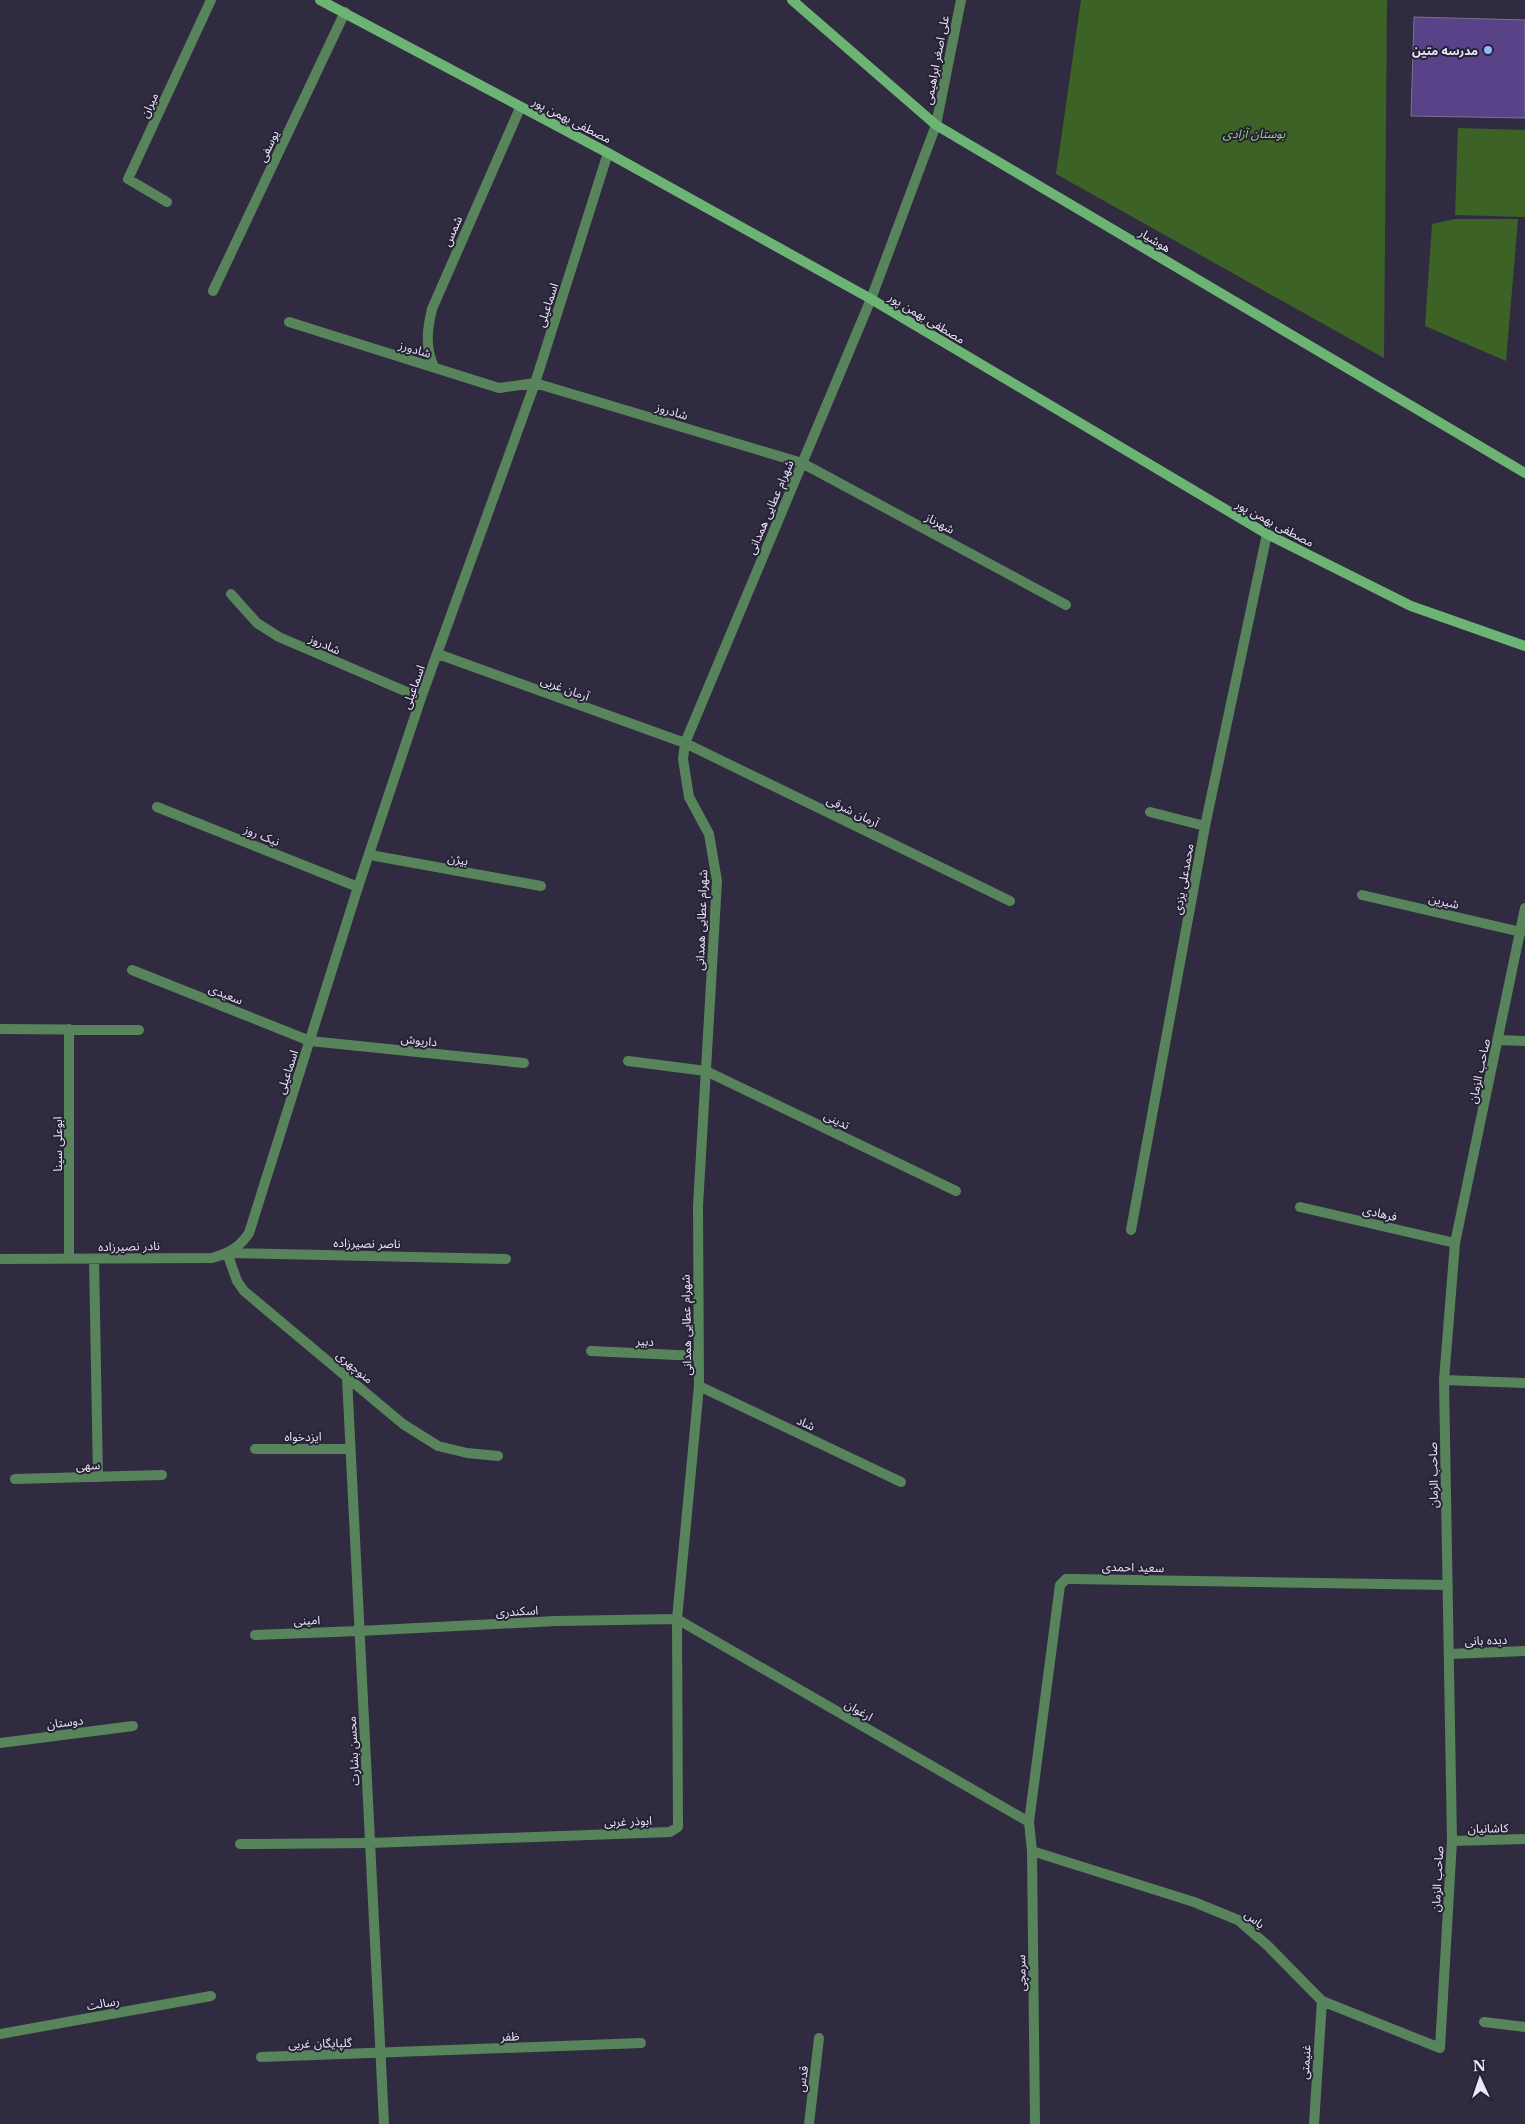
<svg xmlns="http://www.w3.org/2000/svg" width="1525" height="2124" font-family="'Libre Baskerville','Noto Sans Arabic',serif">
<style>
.green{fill:#3c6226}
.building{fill:#584389;stroke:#79738c}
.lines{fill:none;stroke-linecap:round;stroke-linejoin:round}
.lane{stroke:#58845c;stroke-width:10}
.street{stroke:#58845c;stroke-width:10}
.secondary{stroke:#6cb474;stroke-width:10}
.poi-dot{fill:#90b8fd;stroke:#272237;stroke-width:2}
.labels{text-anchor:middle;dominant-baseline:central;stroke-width:4;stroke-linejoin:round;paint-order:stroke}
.poi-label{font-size:12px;font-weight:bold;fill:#eae7f6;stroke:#272237;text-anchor:end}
.street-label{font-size:12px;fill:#eae7f6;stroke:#272237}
.park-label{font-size:12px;font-style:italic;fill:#95d474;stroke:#272237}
</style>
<rect width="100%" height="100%" fill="#312b41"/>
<path class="green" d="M1081,0H1387L1384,358L1056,174Z
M1458,128L1525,130V217L1455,215Z
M1455,219H1518L1506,361L1425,326L1432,224Z"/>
<path class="building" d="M1414,17L1525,20V118L1411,116Z"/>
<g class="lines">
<path class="lane" d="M231,594L257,623L279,637L421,698
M157,807L358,887
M1150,812L1205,826
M370,855L541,886
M1362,895L1521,932
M132,970L310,1041L524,1063
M628,1061L706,1071L956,1191
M1300,1207L1455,1243
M591,1351L698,1356
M699,1386L901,1482
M255,1449H350
M255,1635L359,1631
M1449,1654L1525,1651
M0,1743L133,1726
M240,1844L370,1843
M0,2034L211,1996
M261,2057L641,2043"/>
<path class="street" d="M167,202L128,179L211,0
M213,291L345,12
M289,322L499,388L535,383L802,463L1066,605
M434,367C425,347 427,330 432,309L520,108
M438,654L685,743L1010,901
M0,1029L139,1030
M69,1029V1259
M1498,1040L1525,1041
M1131,1230L1205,826L1267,534
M0,1259L212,1258C229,1253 239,1248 249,1233L358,887L421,698L535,383L608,153
M94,1259L98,1477
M347,1377L384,2124
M1444,1380L1525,1383
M498,1456L467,1453L438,1446L403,1424L244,1291L237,1281L227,1253L506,1259
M15,1479L162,1475
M677,1619L1029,1822
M359,1631L556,1621L677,1619
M1452,1841L1525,1839
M370,1843L670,1832L678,1827L677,1619L699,1386L698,1206L717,881L709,834L689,797L683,759L685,743L871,299L936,125L961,0
M1032,1851L1194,1902L1238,1920L1268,1946L1322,2001L1440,2048L1452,1841L1444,1380L1455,1243L1525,908
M1484,2022L1525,2027
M809,2124L819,2038
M1035,2124L1032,1851L1029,1822L1060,1585L1066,1579H1073L1448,1585
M1314,2124L1322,2001"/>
<path class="secondary" d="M320,0L608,153L871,299L1267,534L1411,606L1525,646
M792,0L936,125L1525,473"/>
</g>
<circle class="poi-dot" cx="1488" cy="50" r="5"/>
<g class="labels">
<g class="poi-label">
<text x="1478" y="50">مدرسه متین</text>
</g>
<g class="street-label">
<text transform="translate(936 60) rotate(-79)">علی اصغر ابراهیمی</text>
<text transform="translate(149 105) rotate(-65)">میران</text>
<text transform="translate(572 120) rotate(27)">مصطفی بهمن پور</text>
<text transform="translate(268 146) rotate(-65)">یوسفی</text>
<text transform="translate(452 231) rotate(-66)">شمس</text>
<text transform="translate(1155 240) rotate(31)">هوشیار</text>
<text transform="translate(547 305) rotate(-72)">اسماعیلی</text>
<text transform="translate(927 318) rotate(31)">مصطفی بهمن پور</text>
<text transform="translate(415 349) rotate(17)">شادورز</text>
<text transform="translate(672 411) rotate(17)">شادروز</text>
<text transform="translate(770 507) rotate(-67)">شهرام عطایی همدانی</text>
<text transform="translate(940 523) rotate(28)">شهرناز</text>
<text transform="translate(1275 523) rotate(28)">مصطفی بهمن پور</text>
<text transform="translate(325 644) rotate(24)">شادروز</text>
<text transform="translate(413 687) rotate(-70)">اسماعیلی</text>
<text transform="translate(565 688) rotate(20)">آرمان غربی</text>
<text transform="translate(853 811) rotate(26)">آرمان شرقی</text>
<text transform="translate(262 835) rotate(22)">نیک روز</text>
<text transform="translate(458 859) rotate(10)">بیژن</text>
<text transform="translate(1183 879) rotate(-80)">محمدعلی یزدی</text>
<text transform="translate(1444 901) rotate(13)">شیرین</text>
<text transform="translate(701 920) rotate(-88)">شهرام عطایی همدانی</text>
<text transform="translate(226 994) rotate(22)">سعیدی</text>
<text transform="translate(419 1040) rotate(6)">داریوش</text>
<text transform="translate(1479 1071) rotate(-78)">صاحب الزمان</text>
<text transform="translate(287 1072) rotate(-72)">اسماعیلی</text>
<text transform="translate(837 1120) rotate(26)">تدینی</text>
<text transform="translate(57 1144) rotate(-90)">ابوعلی سینا</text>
<text transform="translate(1380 1213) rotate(13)">فرهادی</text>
<text transform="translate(367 1243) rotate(1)">ناصر نصیرزاده</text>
<text transform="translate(129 1246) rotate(-1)">نادر نصیرزاده</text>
<text transform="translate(686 1325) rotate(-91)">شهرام عطایی همدانی</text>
<text transform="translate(645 1341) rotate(3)">دبیر</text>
<text transform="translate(355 1367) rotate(40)">منوچهری</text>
<text transform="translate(806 1423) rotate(25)">شاد</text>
<text x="303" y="1436">ایزدخواه</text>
<text transform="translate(88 1465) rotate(-2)">سهی</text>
<text transform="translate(1433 1475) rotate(-91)">صاحب الزمان</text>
<text transform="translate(1133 1567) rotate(1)">سعید احمدی</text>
<text transform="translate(517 1611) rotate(-3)">اسکندری</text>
<text transform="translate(307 1620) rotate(-2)">امینی</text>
<text transform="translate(1486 1640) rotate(-2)">دیده بانی</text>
<text transform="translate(859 1710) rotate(30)">ارغوان</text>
<text transform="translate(65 1722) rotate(-7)">دوستان</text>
<text transform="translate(353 1751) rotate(-93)">محسن بشارت</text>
<text transform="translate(628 1821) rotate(-2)">ابوذر غربی</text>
<text transform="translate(1488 1828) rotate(-1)">کاشانیان</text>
<text transform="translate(1437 1879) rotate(-87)">صاحب الزمان</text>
<text transform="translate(1255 1919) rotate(39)">یاس</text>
<text transform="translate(1021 1973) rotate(-91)">سرمچی</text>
<text transform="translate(103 2003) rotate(-10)">رسالت</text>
<text transform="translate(510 2036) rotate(-2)">ظفر</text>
<text transform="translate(320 2043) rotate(-1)">گلپایگان غربی</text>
<text transform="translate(1305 2062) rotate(-86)">غنیمتی</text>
<text transform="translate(802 2079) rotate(-83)">قدس</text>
</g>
<g class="park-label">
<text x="1254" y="133">بوستان آزادی</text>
</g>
</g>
<g transform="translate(1480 2079) rotate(357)" stroke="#272237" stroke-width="4" paint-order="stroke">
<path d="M0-4L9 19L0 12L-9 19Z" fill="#eae7f6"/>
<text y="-8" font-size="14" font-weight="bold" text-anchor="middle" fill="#eae7f6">N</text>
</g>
</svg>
